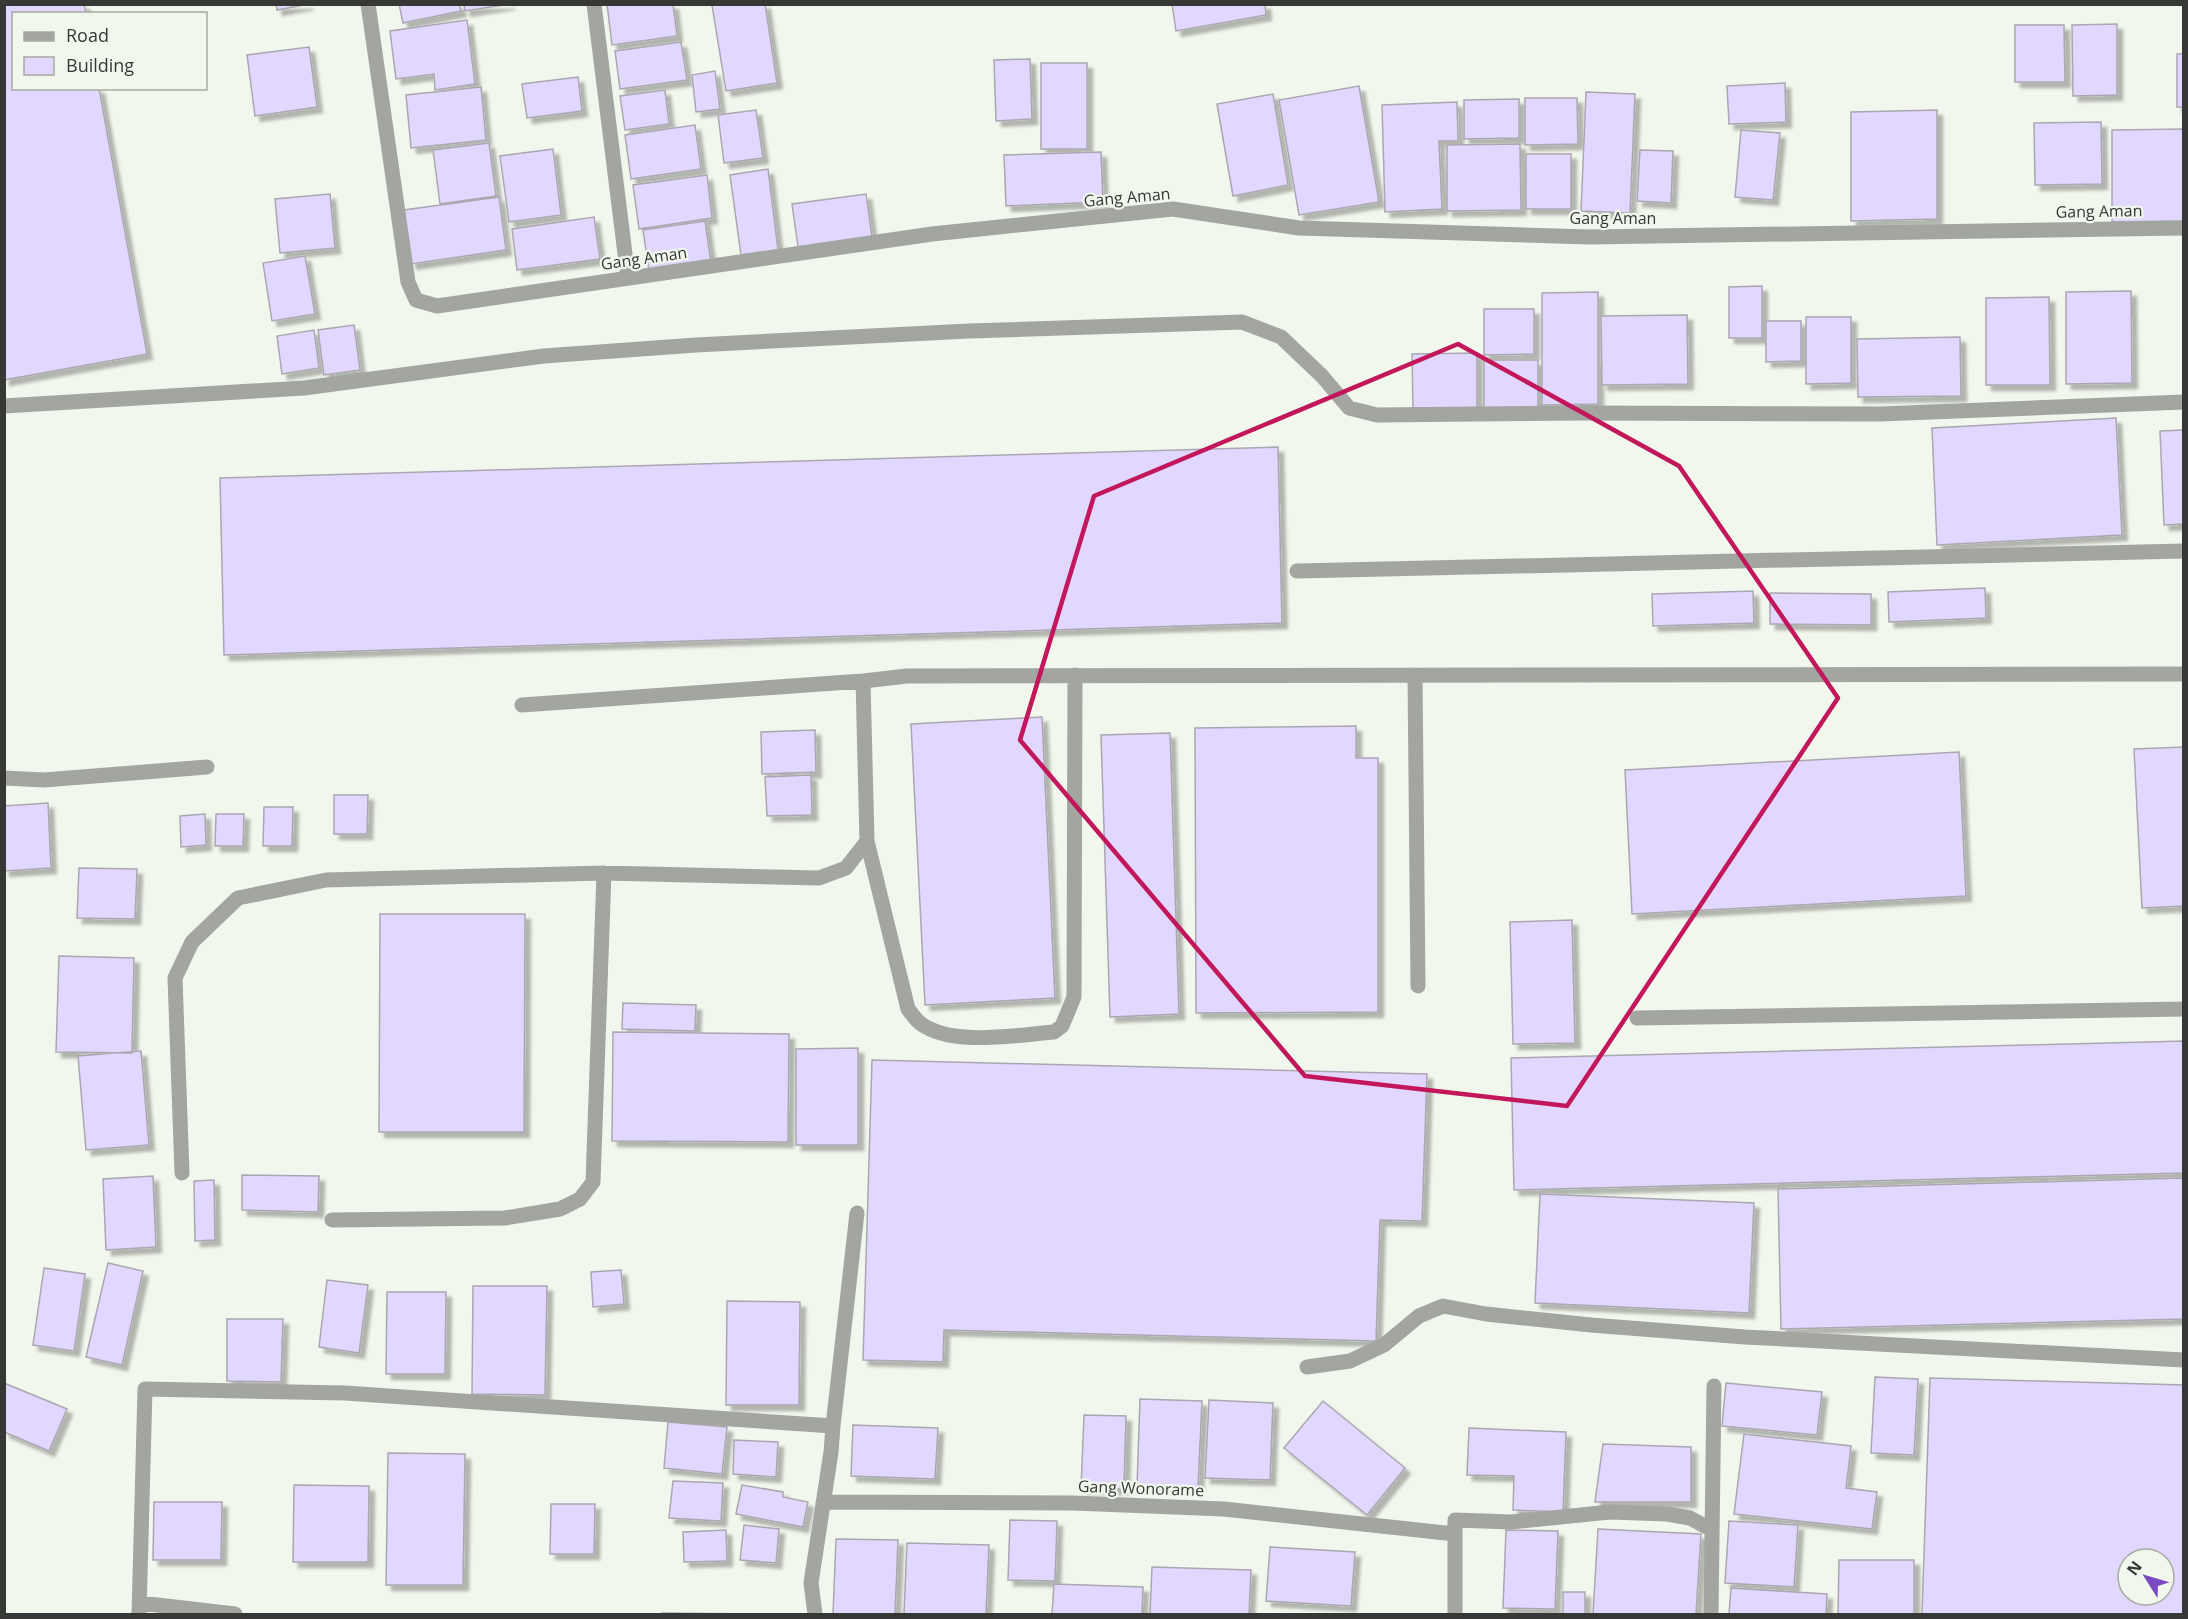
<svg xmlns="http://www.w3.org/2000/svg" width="2188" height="1619" font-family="'Open Sans',sans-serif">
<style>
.building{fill:#e2d7fe;stroke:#aaa7b1;stroke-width:1.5;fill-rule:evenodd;filter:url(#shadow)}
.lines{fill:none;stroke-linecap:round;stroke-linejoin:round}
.minor{stroke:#a3a5a1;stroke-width:15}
.marked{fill:none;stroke:#c2185b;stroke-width:4.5;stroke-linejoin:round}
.labels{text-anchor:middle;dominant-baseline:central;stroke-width:4.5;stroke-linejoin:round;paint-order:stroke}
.street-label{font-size:16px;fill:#363835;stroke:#f2f7ed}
</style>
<defs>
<filter id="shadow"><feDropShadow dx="5.5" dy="5.5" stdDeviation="1.5" flood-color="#0004"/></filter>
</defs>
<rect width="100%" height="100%" fill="#f2f7ed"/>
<path class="building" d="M4,4H84L86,14H14V88H99L147,354L4,380Z
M276,4H309L277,10Z
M399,4H459L461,11L403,23Z
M464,4H510L465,11Z
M607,4H673L677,36L612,45Z
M717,4H765L777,83L726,91L712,5Z
M1172,4H1265L1266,15L1176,31Z
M467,20L475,84L435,90L434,74L396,79L390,31Z
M2117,24V95L2073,96L2072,25Z
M2015,25H2064L2065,82H2015Z
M681,42L687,80L620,89L615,51Z
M309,47L317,107L255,116L247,55Z
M2177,54H2184V107H2177Z
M1030,59L1032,119L996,121L994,60Z
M1041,63H1087V149H1041Z
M715,71L720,109L696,112L692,75Z
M578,77L582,111L527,118L522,84Z
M1785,83L1786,122L1729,124L1727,86Z
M1359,86L1379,202L1299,215L1279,100Z
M481,87L486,140L411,148L406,95Z
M665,90L669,124L625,130L620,96Z
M1586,92L1635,94L1630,213L1581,211Z
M1273,94L1288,185L1233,196L1217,104Z
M1525,98H1577L1578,144L1525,145Z
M1519,99V138L1464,139V100Z
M1457,102L1458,141H1439L1442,209L1385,212L1382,105Z
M756,110L763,158L724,163L718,115Z
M1937,110V219L1851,221V112Z
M2101,122L2102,184L2035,185L2034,123Z
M695,125L701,169L631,179L625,135Z
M2184,129V221L2112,222V130Z
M1741,130L1780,133L1773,200L1735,197Z
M489,143L496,196L440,204L433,150Z
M1520,144L1521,210L1447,211V145Z
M553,149L561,215L509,222L500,156Z
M1640,150L1673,151L1671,203L1637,201Z
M1101,152L1103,202L1006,206L1004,155Z
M1526,154H1571V209H1526Z
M768,169L778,250L741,255L730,175Z
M707,175L712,218L639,229L633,185Z
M330,194L335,248L280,253L275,199Z
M866,194L872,237L798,247L792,204Z
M499,197L506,250L411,264L404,210Z
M594,217L600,259L517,270L512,229Z
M705,221L711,263L649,271L643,230Z
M305,256L315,314L272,321L263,263Z
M1762,286V338H1729V287Z
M2131,291L2132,383L2066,384V292Z
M1598,292V404L1542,405V293Z
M2049,297L2050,385H1986V298Z
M1484,309H1534V354L1484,355Z
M1687,315L1688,384L1602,385L1601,316Z
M1806,317H1851V383L1806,384Z
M1766,321H1801V361L1766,362Z
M354,325L360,370L324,375L318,330Z
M314,330L319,368L282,374L277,336Z
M1960,337L1961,396L1858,397L1857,339Z
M1477,353V408H1413L1412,354Z
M1484,360H1538V407L1484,408Z
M2116,418L2122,535L1937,545L1932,428Z
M2184,430V524L2164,525L2160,431Z
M1278,447L1282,623L224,655L220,478Z
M1985,588L1986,618L1889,622L1888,592Z
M1753,591L1754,623L1653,626L1652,594Z
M1770,593L1871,594V625L1770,624Z
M1042,717L1055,998L925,1005L911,724Z
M1356,726V758H1378V1012L1196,1013L1195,728Z
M815,730L816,772L762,774L761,732Z
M1170,733L1179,1014L1110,1017L1101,735Z
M2184,747V906L2142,908L2134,749Z
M1959,752L1966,896L1632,914L1625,770Z
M811,775L812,815L767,816L765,777Z
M334,795H368L367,834H334Z
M48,803L51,868L4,871V806Z
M264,807H293L292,846H263Z
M205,814L206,845L181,847L180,816Z
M216,814H244L243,846H215Z
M79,868L137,869L135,919L77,918Z
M380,914H525L524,1132H379Z
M1572,920L1575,1043L1513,1044L1510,922Z
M59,956L134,958L132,1053L56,1052Z
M623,1003L696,1005L695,1031L622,1029Z
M613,1032L789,1034L788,1142L612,1141Z
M2184,1041V1173L1514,1190L1511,1058Z
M858,1048V1145H796V1049Z
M141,1051L149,1145L86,1150L78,1056Z
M872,1060L1427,1074L1422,1221L1380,1220L1376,1341L944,1330L943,1362L863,1360Z
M242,1175L319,1176L318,1212L242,1210Z
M153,1176L156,1247L106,1250L103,1179Z
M2184,1178V1319L1781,1329L1778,1189Z
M214,1180L215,1240L195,1241L194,1181Z
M1540,1194L1754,1203L1749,1313L1535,1303Z
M108,1263L143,1271L122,1365L86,1357Z
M44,1268L85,1274L74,1351L33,1345Z
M621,1270L624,1304L593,1307L591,1272Z
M327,1280L368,1285L359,1353L319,1347Z
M473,1286H547L545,1395L472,1394Z
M387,1292H446L445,1374H386Z
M727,1301L800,1302L799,1405H726Z
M227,1319H283L281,1382L227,1381Z
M1875,1377L1918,1379L1914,1455L1871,1453Z
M1930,1378L2184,1385V1614H1922ZM2128,1559H2164V1595H2128Z
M4,1383L67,1409L49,1451L4,1432Z
M1726,1383L1822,1392L1817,1435L1722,1426Z
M1140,1399L1202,1401L1198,1488L1137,1486Z
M1209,1400L1273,1403L1270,1480L1205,1478Z
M1323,1401L1405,1468L1367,1515L1284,1448Z
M1084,1415L1126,1416L1124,1489L1081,1488Z
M668,1422L727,1427L722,1474L664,1468Z
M853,1425L938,1428L935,1479L851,1476Z
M1469,1428L1566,1432L1563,1512L1513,1510L1514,1476L1467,1475Z
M1744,1434L1851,1446L1846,1488L1877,1492L1872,1529L1734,1514Z
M734,1440L778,1442L776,1477L733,1474Z
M1603,1444L1691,1447V1502H1595Z
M388,1453L465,1454L463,1585H386Z
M673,1481L723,1483L721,1521L669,1518Z
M294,1485L369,1486L368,1562H293Z
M742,1485L783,1492V1497L808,1502L803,1527L736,1514Z
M154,1502H222L221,1560H153Z
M551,1504H595L594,1554H550Z
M1010,1520L1057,1521L1055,1581L1008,1580Z
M1729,1521L1798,1525L1794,1587L1725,1583Z
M744,1525L779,1529L776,1563L740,1560Z
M1598,1529L1701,1534L1696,1614H1593Z
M726,1530L727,1561L684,1562L683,1532Z
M1506,1530L1558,1531L1555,1609L1503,1608Z
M836,1539L898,1540L895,1614H833Z
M907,1543L989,1545L986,1614H904Z
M1270,1547L1355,1552L1351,1606L1266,1601Z
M1839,1560H1914V1614H1838Z
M1152,1567L1251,1570L1249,1614H1150Z
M1054,1584L1143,1587L1142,1614H1052Z
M1731,1588L1827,1594L1826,1614H1729Z
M1563,1592H1585V1614H1563Z
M662,1613L779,1614H661Z"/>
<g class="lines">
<path class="minor" d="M368,4L408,282L416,300L437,306L932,234L1173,209L1299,228L1590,237L2184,228
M594,4L628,278
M4,406L304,388L544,356L696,345L969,331L1242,322L1281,337L1322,376L1349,408L1377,415L1583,413L1880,414L2184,402
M1297,571L2184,551
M1415,675L1418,986
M522,705L863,681
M4,778L44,780L207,767
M867,841L908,1009C912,1014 916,1020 920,1023C951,1047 1016,1035 1054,1032L1062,1026L1074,997L1075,675
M1637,1018L2184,1009
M182,1173L175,978L192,942L238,898L326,880L604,873L819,878L846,868L867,841L863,681L907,676L2184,674
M332,1220L505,1218L560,1209L580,1199L593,1182L604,873
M1307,1367L1350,1361L1384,1345L1419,1316L1443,1306L1486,1314L1591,1325L1745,1337L2184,1360
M833,1426L857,1213
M823,1502L1073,1503L1224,1509L1455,1534
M140,1603L235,1614
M139,1614L145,1389L345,1393L833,1426L831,1452L811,1583L815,1614
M1455,1614V1520L1511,1522L1610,1512L1667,1514L1690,1518L1712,1530
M1711,1614L1714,1386"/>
</g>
<path class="marked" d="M1458,344L1679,466L1838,698L1567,1106L1305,1076L1020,740L1094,496Z"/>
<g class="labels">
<g class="street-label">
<text transform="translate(1127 197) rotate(-5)">Gang Aman</text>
<text transform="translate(2099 211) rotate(-1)">Gang Aman</text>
<text x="1613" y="218">Gang Aman</text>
<text transform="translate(644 258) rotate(-8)">Gang Aman</text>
<text transform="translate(1141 1488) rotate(2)">Gang Wonorame</text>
</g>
</g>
<rect width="2188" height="1619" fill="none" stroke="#363835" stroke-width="12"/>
<rect x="12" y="12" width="195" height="78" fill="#f2f7ed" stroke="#a7aba3" stroke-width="1.5"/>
<rect x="24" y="32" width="30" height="9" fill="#a3a5a1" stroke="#a7aba3" stroke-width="1.5"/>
<text x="66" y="42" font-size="18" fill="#363835">Road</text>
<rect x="24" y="57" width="30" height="18" fill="#e2d7fe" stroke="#a7aba3" stroke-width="1.5"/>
<text x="66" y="72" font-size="18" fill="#363835">Building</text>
<g transform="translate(2146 1577) rotate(307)"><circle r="28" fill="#f2f7ed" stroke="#a7aba3" stroke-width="1.5"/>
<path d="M0-4.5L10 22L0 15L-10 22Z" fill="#7a4ac2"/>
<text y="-9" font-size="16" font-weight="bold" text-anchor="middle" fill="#363835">N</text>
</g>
</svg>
